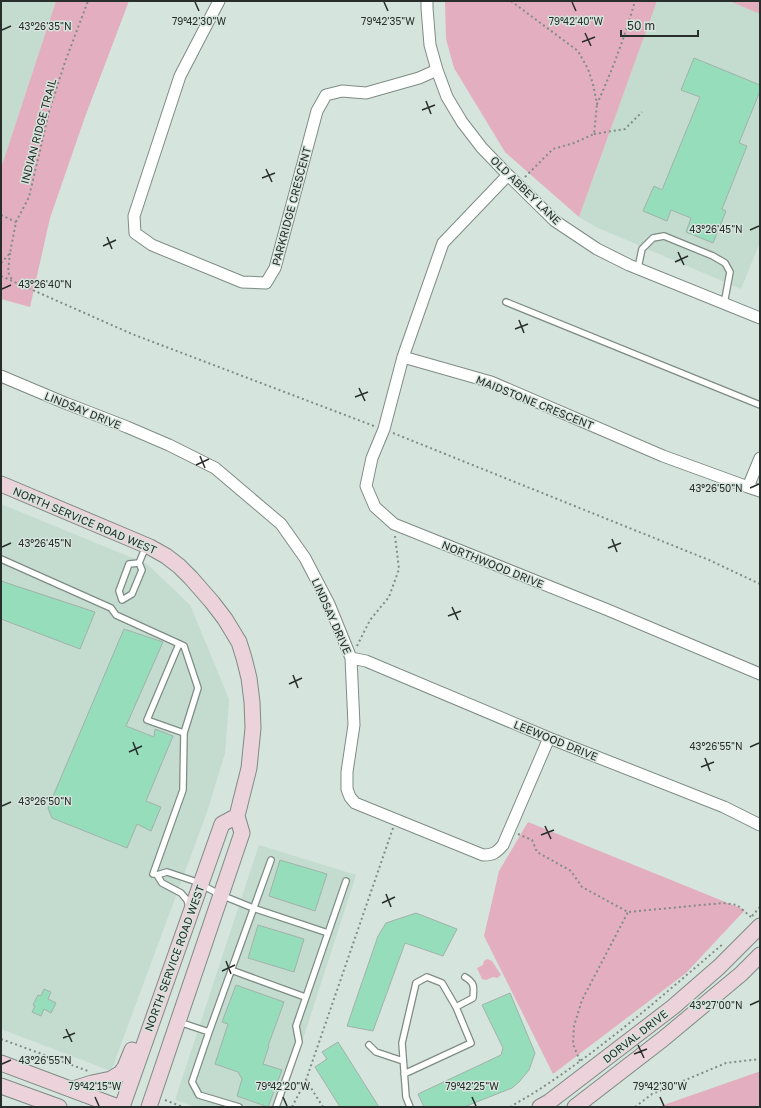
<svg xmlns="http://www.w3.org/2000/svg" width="761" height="1108" font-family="'Golos Text',sans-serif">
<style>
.built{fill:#c4dbcf}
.green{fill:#e3afc0}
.building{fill:#95ddbb;stroke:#a3b2aa}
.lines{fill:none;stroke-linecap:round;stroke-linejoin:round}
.lane-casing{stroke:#7e8c85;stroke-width:8}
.street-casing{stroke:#7e8c85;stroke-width:13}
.secondary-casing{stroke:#7e8c85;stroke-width:17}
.path{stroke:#818c86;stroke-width:2;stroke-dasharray:2 3;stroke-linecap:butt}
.lane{stroke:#fff;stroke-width:5.5}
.street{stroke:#fff;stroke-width:11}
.secondary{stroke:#ebd2db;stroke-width:15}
.ticks{fill:none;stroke:#282e2b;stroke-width:1.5}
.labels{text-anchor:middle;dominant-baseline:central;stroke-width:3;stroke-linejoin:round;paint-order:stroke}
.street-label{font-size:11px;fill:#282e2b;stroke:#d5e4dc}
.ticks-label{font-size:10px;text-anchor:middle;fill:#282e2b;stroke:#d5e4dc;stroke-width:3;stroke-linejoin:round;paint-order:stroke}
</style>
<rect width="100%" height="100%" fill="#d5e4dc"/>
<path class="built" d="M1,1H56L1,168Z
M657,1H729L760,14V242L741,289L596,227L579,217Z
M1,504L147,564L190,605L229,699L225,753L207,812L111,1071L1,1029Z
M259,845L356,875L281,1107H196L175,1100Z"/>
<path class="green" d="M56,1H129L85,117L50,218L30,307L1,299V168Z
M445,1H657L579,217L505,152L454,68L446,39Z
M729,1H760V14Z
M528,822L745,910L686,973L553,1074L484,936L499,871Z
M487,959L492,961L501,975L497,978L493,977L486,980L482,979L477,968L483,965L484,961Z
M760,1071V1107H658L758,1072Z"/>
<path class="building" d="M694,58L760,85V91L739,143L747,146L722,209L726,211L713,243L686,232L691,218L671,210L667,221L643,211L654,186L662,190L700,97L681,90Z
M1,581L95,612L80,649L1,619Z
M124,629L163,642L126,726L154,737L155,729L173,736L146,801L161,807L151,831L137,824L127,848L52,818L48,808Z
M280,860L327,874L315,911L269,896Z
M416,913L457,929L443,956L405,943L373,1031L347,1026L378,936L386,923Z
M258,925L304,939L294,972L248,958Z
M236,985L284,1002L268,1046H269L263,1064L282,1070L268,1107L237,1096L242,1079L238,1072L215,1064L228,1024L222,1022Z
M44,989L51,992L48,999L56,1003L51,1013L44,1009L41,1016L32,1012L35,1006L33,1005L38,995L41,996Z
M510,993L535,1053L529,1070L519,1082L512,1088L464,1107H424L418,1094L501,1055L503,1048L482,1005Z
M338,1042L379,1107H340L315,1067L327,1059L322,1052Z"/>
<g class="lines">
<g class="lane-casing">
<path id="lane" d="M638,268L642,249L653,238L664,236L713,256L725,263L730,272L724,304
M506,302L760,405
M1,559L111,608L116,615L184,646L198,688L184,733L147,720L179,644
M139,563L129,564L119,591L122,600L132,594L142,570L139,563L146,546
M153,874L183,790L184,733
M189,907L187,900L181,893L162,883L157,875L167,872L194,881L221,895L253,908L328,933
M231,970L305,997
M456,1007L473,998C474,987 475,983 465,977
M179,1022L209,1032
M369,1045L376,1052L403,1061
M404,1074L471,1043L456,1007L442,983L427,977L416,983L402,1043L406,1097L410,1107
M239,1107L199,1095L192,1082L209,1032L271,860
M276,1107L299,1042L296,1026L346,881"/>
</g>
<g class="street-casing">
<path id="street" d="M219,1L180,76L134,216L135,233L152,245L242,282L266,283L275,268L317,111L326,95L342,91L366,93L419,78L437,70
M427,1V8L430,45L437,70L447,97L462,122L482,148L508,175L555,221L597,249L629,265L760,318
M508,175L443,243L403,357L491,382L663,456L748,487L760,458
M403,357L384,429L372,458L366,486L375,507L394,524L608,610L760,674
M1,376L65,403L127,427L169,445L215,468L281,524L305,558L329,604L351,658L354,725L347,772V789L350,797L355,803L483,855C493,855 496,853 503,845L549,738
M748,487L760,491
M351,658L366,661L549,738L724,807L760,825"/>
</g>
<g class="secondary-casing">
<path id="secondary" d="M1,484L150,547L166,556L179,566L191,578L212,602L225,619L239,642L244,658L249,678L252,702L253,728L249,768L237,816L242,833L149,1107
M1,1063L118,1107
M1,1086L59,1107
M73,1089L92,1083L111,1079L121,1073L125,1067L132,1050
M122,1107L222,824L237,816
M540,1107L549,1102L673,1007L719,967L760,926
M575,1107L663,1039L741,974L760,955"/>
</g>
<path class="path" d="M511,1L578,51L588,69L593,84L597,104C612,71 625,36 635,1
M594,134L625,129L642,112
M525,177L553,149L574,143L594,134L597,104
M1,215L16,222
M10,253L8,272L12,280
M1,263L10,253L16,222L29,197L49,112L65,62L88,1
M1,276L132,334L374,426
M393,433L709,560L760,584
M357,646L370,620L389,597L399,569L395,536
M518,834L532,840L537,852L571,871L582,887L628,912L723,903L737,905L751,917
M752,916L760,907
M1,1039L88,1071
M580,1061L573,1044L574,1026L582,1000L628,912
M306,1080L323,1107
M165,1100L183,1107
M292,1107L306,1080L393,828
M510,1107C522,1100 534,1093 546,1085C609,1043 667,992 724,943
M635,1107L652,1094L726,1063L760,1059"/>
<use href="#lane" class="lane"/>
<use href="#street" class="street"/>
<use href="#secondary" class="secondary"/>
</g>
<path class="ticks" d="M195,2L199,11M384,2L388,11M572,2L576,11M2,30L11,26M585,33L591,46M582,42L595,37M426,101L431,114M422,110L435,105M266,169L272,182M262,178L275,173M750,230L759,226M107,237L112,249M103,246L116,240M678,252L684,265M675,262L688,256M2,289L11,285M519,320L524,333M515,329L528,324M359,388L365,401M355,397L368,392M200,456L205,468M196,465L209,459M750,488L759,484M612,539L617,552M2,547L11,543M608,548L621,543M452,607L458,620M448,616L461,611M293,675L298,688M289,684L302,678M133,742L138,755M750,747L759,743M129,752L142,746M705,758L710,771M701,767L714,762M2,806L11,802M545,826L551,839M541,835L554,830M386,894L391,907M382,903L395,897M226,961L231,974M222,971L235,965M750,1005L759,1001M66,1029L72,1042M63,1038L75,1033M638,1045L644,1058M634,1054L647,1049M2,1064L11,1060M95,1097L99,1106M283,1097L287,1106M472,1097L476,1106M660,1097L664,1106"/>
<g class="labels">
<g class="street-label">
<text transform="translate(38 131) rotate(-75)">INDIAN RIDGE TRAIL</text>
<text transform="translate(526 190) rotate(44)">OLD ABBEY LANE</text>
<text transform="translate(291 206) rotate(-75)">PARKRIDGE CRESCENT</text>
<text transform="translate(535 402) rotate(22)">MAIDSTONE CRESCENT</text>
<text transform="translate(83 410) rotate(22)">LINDSAY DRIVE</text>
<text transform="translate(85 520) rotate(23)">NORTH SERVICE ROAD WEST</text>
<text transform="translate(493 564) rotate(22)">NORTHWOOD DRIVE</text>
<text transform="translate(332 616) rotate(66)">LINDSAY DRIVE</text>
<text transform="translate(556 740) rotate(22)">LEEWOOD DRIVE</text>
<text transform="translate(174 958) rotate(-70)">NORTH SERVICE ROAD WEST</text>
<text transform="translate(635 1036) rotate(-38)">DORVAL DRIVE</text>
</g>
</g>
<g class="ticks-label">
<text x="199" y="25">79°42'30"W</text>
<text x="388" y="25">79°42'35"W</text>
<text x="576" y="25">79°42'40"W</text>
<text x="45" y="30">43°26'35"N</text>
<text x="716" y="233">43°26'45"N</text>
<text x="45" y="288">43°26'40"N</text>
<text x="716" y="492">43°26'50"N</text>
<text x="45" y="547">43°26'45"N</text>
<text x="716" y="750">43°26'55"N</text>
<text x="45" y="805">43°26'50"N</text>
<text x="716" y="1009">43°27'00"N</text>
<text x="45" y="1064">43°26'55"N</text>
<text x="95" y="1090">79°42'15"W</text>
<text x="283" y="1090">79°42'20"W</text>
<text x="472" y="1090">79°42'25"W</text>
<text x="660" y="1090">79°42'30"W</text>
</g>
<rect width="761" height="1108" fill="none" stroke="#282e2b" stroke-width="4"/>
<path d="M621 30v6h77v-6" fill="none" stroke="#282e2b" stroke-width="2"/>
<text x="627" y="30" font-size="12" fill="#282e2b" stroke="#d5e4dc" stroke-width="3" paint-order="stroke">50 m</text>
</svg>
